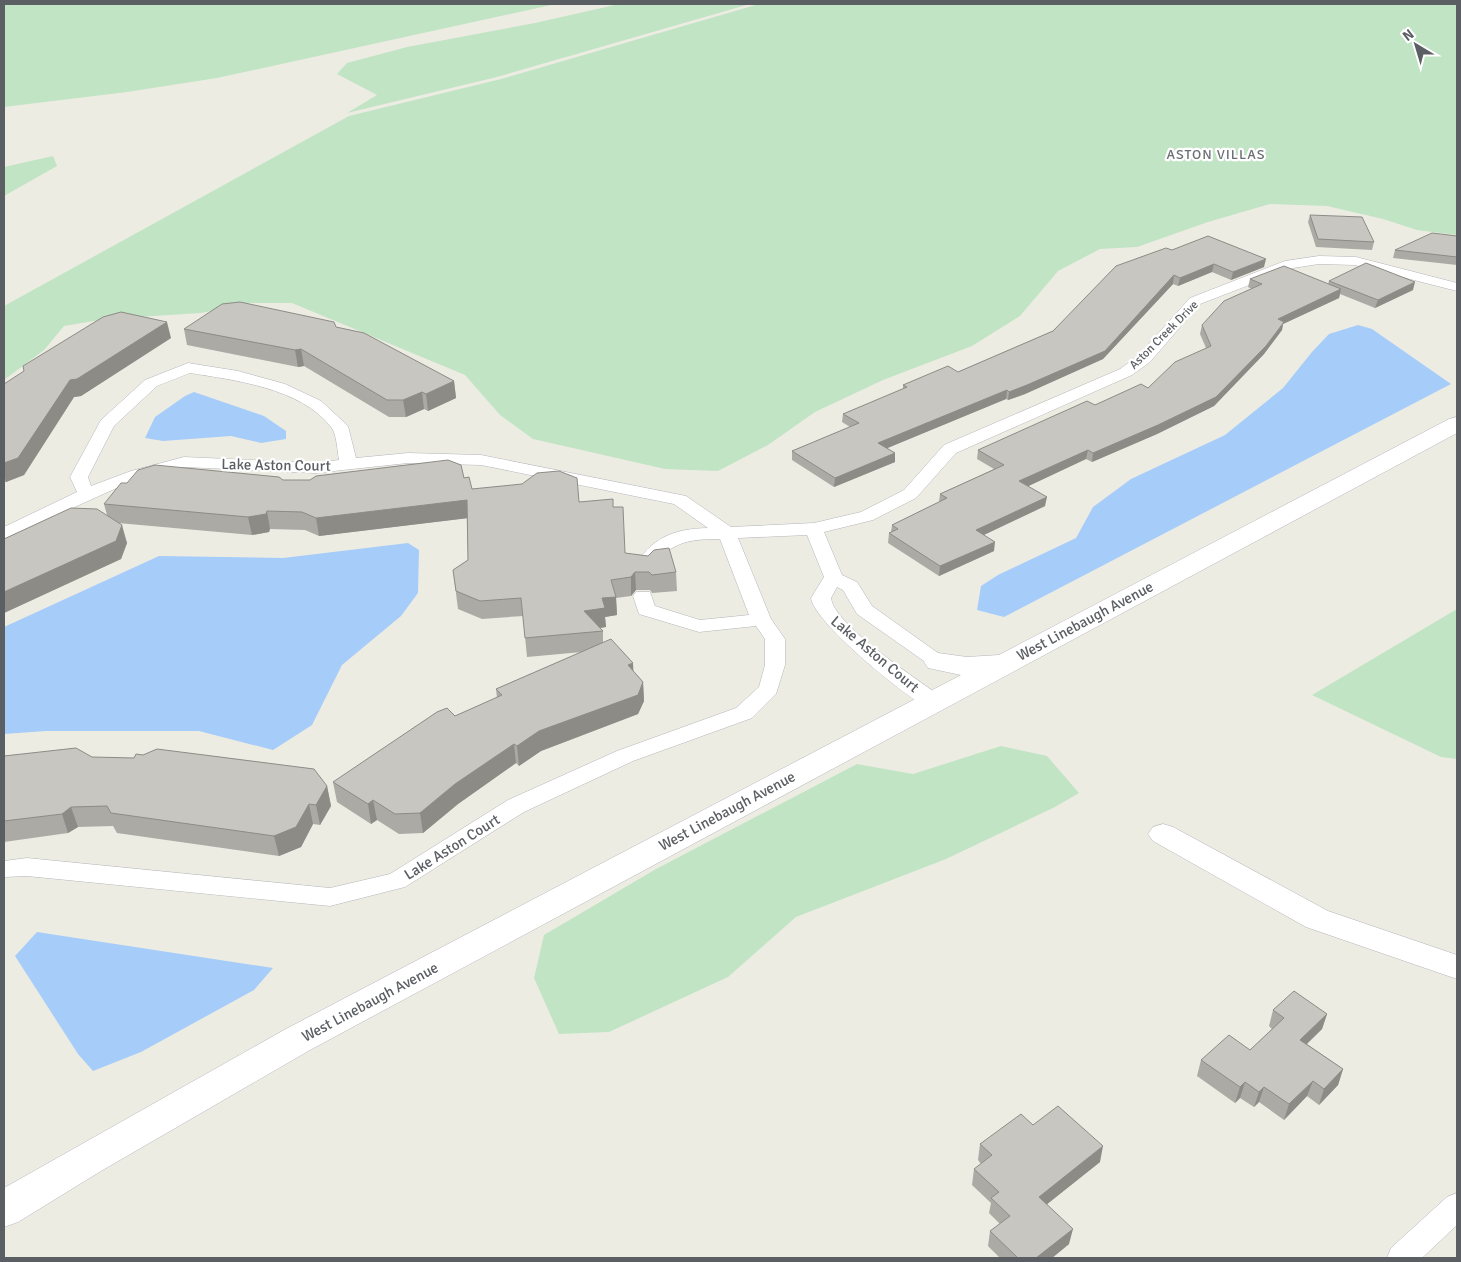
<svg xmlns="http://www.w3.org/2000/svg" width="1461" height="1262" font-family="Signika,sans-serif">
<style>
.green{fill:#c1e4c5}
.water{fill:#a6ccfa}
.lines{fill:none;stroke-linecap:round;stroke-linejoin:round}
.minor-casing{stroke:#b4b5ba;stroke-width:1}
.tertiary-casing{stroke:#b4b5ba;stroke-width:1}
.secondary-casing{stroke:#b5b7bd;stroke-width:1}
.minor{fill:#fff;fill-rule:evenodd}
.tertiary{fill:#fff;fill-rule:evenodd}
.secondary{fill:#fff;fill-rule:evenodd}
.wall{fill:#acaaa5}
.shaded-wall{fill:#8c8b86}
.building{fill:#c8c6c0;stroke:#8c8b86}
.labels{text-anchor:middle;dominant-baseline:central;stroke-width:4.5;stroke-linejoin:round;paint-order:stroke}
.far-street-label{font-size:12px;fill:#5b5e63;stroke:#fff}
.far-neighbourhood-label{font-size:14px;letter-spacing:1px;fill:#6c7075;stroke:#fff}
.street-label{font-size:15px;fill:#5b5e63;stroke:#fff}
</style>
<rect width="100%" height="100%" fill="#edece3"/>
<path class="green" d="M4,4H556L217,78L127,92L4,107Z
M619,4H750L497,77L347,113L377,95L337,74L347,63L407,47L535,23Z
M759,4H1457V235L1417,230L1383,219L1327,206L1270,204L1208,222L1137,247L1100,249L1058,271L1020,316L972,346L883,380L815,412L768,445L718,471L665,469L533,439L500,415L465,375L292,303H251L201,313L106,319L64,326L44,350L4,380V306L349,116L501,79Z
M53,156L57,166L4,196V167Z
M1457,609V759L1441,757L1312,695Z
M1001,746L1047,756L1079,793L1055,807L946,859L796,917L728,977L609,1032L559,1034L534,978L544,935L656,869L857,764L913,774Z"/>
<path class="water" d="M1358,325L1372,329L1451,384L1004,617L977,610L981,586L998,575L1076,538L1093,507L1131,479L1225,435L1283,388L1312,352L1329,334Z
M194,392L264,416L286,431V439L261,443L231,436L163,441L145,438L155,417L185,396Z
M408,543L419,550L418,593L401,616L342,665L312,725L273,750L199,731H46L4,734V627L159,556L283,558Z
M37,932L273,968L254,990L141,1052L93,1071L78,1054L15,956Z"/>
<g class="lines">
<g class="minor-casing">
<path id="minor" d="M1319,256L1356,257L1457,283V291L1355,265L1319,264L1293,268L1200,304L1150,362L1132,375L956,453L916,498L873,520L824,532L842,575L857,582L872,606L945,658L948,662L945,666L938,668L931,666L857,614L843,590L837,587L831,598C834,625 917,679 940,696L944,701L940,706C935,707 931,708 925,706C902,694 814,622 811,598L824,577L807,535L738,538L771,619L785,639V665L776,694L752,718L633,761L524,812L405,887L330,906L27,876L4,877V861L27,858L330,888L390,874L508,800L617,751L736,708L759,687L765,665V639L756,626L699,632L639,614L633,596L636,592H650L655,606L700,620L749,615L720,539C685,539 669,543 649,572H635L633,568C652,538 672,529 708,528L674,504L481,465L408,463L315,473L184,467L121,486L4,539V527L77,492L70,477L101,420L145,380L188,363L238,371L285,384L321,401L348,426L356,458L408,453L481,455L686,496L731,527L814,523L861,512L904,490L944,445L1120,369L1138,356L1190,298L1285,261ZM190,373C234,380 301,388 331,427C337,434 337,451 339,460L315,463L184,457L131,471L91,486L88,477L114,426L157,386Z
M1457,1193V1225L1422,1258H1387L1391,1248L1447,1197Z"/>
</g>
<g class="tertiary-casing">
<path id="tertiary" d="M1163,824L1173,827L1328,911L1457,955V979L1306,927L1153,841L1148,834L1153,827Z"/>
</g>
<g class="secondary-casing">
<path id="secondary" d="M1457,417V433L310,1050L101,1171L18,1222L4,1227V1188L284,1030L961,675L928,668L924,662L928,656L938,653L967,657L999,655L1449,419Z"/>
</g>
<use href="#minor" class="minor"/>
<use href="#tertiary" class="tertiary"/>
<use href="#secondary" class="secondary"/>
</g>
<path class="wall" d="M1310,215L1374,242L1372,250L1316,247L1308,222Z
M1457,236V265L1393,258L1395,250Z
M1172,250L1264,267L1231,280L1212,272L1178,286L1173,284L1103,359L1025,394L1008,400L1006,399L887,448L895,453V462L834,487L792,460V451L850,427L842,422L843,414L903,389V385L958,372L1053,331Z
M1250,279L1328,284L1329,281L1413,290L1375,308L1340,294L1339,298L1283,324L1282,330L1264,354L1214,406L1157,434L1092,462L1086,459L1028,486L1045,506L984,535L994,551L939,576L888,543L889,533L891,532L892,525L939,502L940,494L994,469L977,459L978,450L1095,405L1148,388L1206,348L1200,334L1202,325L1252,289L1248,287Z
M336,327L454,381L456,398L428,411L424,409L406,417H389L304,366L298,367L187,345L184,329Z
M171,338L81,396L74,397L24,475L6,482H4V384Z
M464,478L472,489L579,502L613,507L625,553L676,572L677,591L652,593L650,590H636L631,596L616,598L617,615L605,617L606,627L600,628L603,631V642L633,671L643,682L644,701L638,714L541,751L519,766L516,763L458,804L423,833L399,834L377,820L371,824L337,802L333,782L455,716L497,698L496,689L582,652L527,657L523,616L482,619L458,609L453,570L468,560L467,518L319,536L305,530L270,529L269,532L252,535L118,523L127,543L121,559L4,613V539L107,515L104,504L127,483Z
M4,756L327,786L331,806L320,825L313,824L301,847L279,856L117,833L113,826L78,827L68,833L4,842Z
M1273,1010L1327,1014L1322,1029L1307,1044L1343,1069L1338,1085L1319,1105L1307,1096L1284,1120L1259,1102L1254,1107L1240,1098L1235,1103L1197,1076L1201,1060L1250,1050L1272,1029L1269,1026Z
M1033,1125L1100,1162L1047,1204L1069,1244L1052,1258H1000L988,1246L990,1231L1000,1224L989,1213L991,1203L972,1185L974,1169L981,1164L978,1160L980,1144Z"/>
<path class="shaded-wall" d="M1266,259L1264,267L1231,280L1233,272Z
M1214,264L1212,272L1178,286L1180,278Z
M1174,275L1173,284L1103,359L1025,394L1008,400L1009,392Z
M1415,282L1413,290L1375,308L1378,300Z
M1341,289L1339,298L1283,324L1282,330L1264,354L1214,406L1157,434L1092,462L1093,453L1278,319Z
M167,322L171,338L81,396L74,397L24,475L6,482L4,474V463L70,380Z
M301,349L304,366L298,367L295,350Z
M454,381L456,398L428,411L426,394Z
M1007,390L1006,399L878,452V443Z
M422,392L424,409L406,417L403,400Z
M1088,450L1086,459L1018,491L1019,481Z
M895,453V462L834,487L835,478Z
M1047,497L1045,506L975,539L976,530Z
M467,500L469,518L319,536L316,518Z
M267,511L270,529L269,532L252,535L248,517Z
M122,525L127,543L121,559L4,613V592Z
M995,542L994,551L939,576L940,566Z
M635,572L636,590L631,596V577Z
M616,597L617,615L605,617L606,627L586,630L584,611L602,598Z
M633,663L634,682L628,665Z
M643,682L644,701L638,714L541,751L519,766L517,746L539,731Z
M514,744L516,763L458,804L423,833L420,813L455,784Z
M327,786L331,806L320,825L316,805Z
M373,800L377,820L371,824L368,804Z
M309,804L313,824L301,847L279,856L274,836Z
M71,807L78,827L68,833L62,814Z
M1327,1014L1322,1029L1295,1055L1300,1040Z
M1343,1069L1338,1085L1319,1105L1324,1089Z
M1313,1081L1307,1096L1284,1120L1289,1104Z
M1245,1082L1240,1098L1235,1103L1240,1087Z
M1264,1087L1259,1102L1254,1107L1259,1092Z
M1103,1146L1100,1162L1036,1213L1039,1197Z
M1073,1229L1069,1244L1052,1258H1036Z"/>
<path class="building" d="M1310,215L1362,217L1374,242L1318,239Z
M1432,233L1457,236V257L1395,250Z
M1208,236L1266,259L1233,272L1214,264L1180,278L1174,275L1105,351L1027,385L1009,392L1007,390L878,443L895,453L835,478L792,451L859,423L843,414L907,387L903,385L948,366L958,372L1053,331L1116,266L1166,248L1172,250Z
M1366,263L1415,282L1378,300L1329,281Z
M1284,266L1341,289L1278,319L1284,322L1266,346L1216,397L1158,425L1093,453L1088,450L1019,481L1047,497L976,530L995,542L940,566L889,533L898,529L892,525L947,498L940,494L1004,465L978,450L1087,401L1095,405L1141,384L1148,388L1175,362L1211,346L1202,325L1224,301L1262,284L1250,279Z
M240,302L334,322L336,327L364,333L454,381L426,394L422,392L403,400H387L301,349L295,350L184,329L222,304Z
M121,312L167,322L77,379L70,380L18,458L4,463V384L24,371L23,366L103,317Z
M448,460L461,465L464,478L469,477L472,489L522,484L537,473L559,471L577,478L579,502L613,499V507H623L625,553L648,556L654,550L669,548L676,572L652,575L649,572H635L631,577L611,580L616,597L602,598L605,608L584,611L603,631L525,638L521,598L480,601L456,591L453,570L468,560L467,500L316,518L302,512L267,511L266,514L248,517L104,504L121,483H127L138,470L155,465L279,477L283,480H310L316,476Z
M71,508L97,509L122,525L116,541L4,592V539Z
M611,639L633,663L628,665L643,682L638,695L539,731L517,746L514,744L455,784L420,813L395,814L373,800L368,804L333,782L437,712L447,708L455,716L502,695L496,689Z
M76,748L92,757L134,758L136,754L143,755L157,749L314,769L327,786L316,805L309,804L296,827L274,836L111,813L107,806L71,807L62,814L4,821V756Z
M1294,991L1327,1014L1300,1040L1343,1069L1324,1089L1313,1081L1289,1104L1264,1087L1259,1092L1245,1082L1240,1087L1201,1060L1229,1035L1250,1050L1284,1018L1273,1010Z
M1058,1106L1103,1146L1039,1197L1073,1229L1036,1258H1018L990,1231L1010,1216L991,1198L999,1192L974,1169L992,1155L980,1144L1021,1114L1033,1125Z"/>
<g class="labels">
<g class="far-street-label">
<text transform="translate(1164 335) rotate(-45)">Aston Creek Drive</text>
</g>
<g class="far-neighbourhood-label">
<text x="1216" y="154">ASTON VILLAS</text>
</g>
<g class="street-label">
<text transform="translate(276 465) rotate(1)">Lake Aston Court</text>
<text transform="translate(1085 621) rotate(-28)">West Linebaugh Avenue</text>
<text transform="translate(875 654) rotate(40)">Lake Aston Court</text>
<text transform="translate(727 811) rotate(-28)">West Linebaugh Avenue</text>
<text transform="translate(452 847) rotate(-32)">Lake Aston Court</text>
<text transform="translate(370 1002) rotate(-28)">West Linebaugh Avenue</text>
</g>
</g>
<rect width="1461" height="1262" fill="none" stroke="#5b5e63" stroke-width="10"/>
<g transform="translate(1416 45) rotate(322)" stroke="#ffffff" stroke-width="4" paint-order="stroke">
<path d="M0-4L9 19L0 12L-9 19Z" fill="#5b5e63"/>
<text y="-8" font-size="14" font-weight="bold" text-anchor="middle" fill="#5b5e63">N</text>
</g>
</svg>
